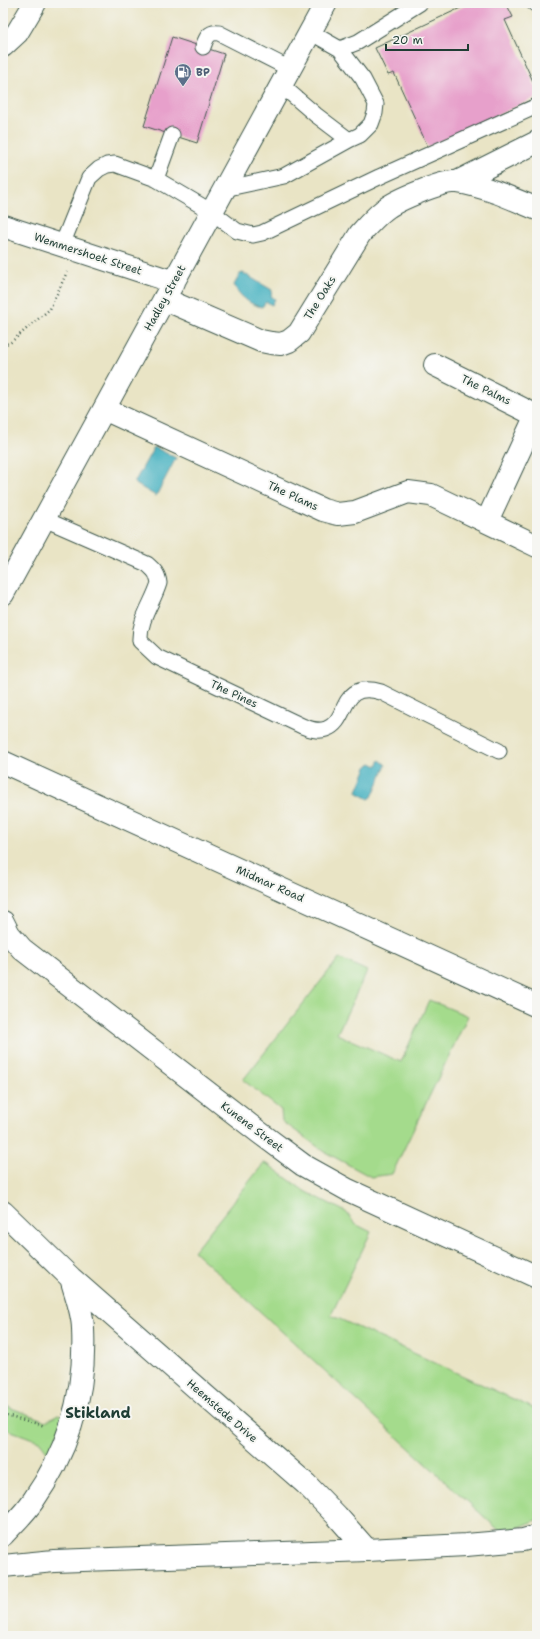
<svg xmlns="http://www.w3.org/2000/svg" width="540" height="1639" font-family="'Shantell Sans',sans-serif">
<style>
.green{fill:#a4db8c;stroke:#628c60}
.water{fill:#43b0c0;stroke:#31767a}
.building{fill:#e7a0cb}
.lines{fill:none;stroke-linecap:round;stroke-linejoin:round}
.lane-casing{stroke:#3d564a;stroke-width:17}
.street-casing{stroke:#3d564a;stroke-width:24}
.path{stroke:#3d564a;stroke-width:2.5;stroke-dasharray:1 3;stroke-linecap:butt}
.lane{stroke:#fff;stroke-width:15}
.street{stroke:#fff;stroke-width:22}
.labels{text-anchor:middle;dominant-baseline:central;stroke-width:4;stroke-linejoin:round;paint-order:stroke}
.service-label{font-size:11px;font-weight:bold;fill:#4e5e75;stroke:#f6f6f2;text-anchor:start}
.street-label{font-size:11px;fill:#1f3d34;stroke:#f6f6f2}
.district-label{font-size:15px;font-weight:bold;fill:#1f3d34;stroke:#f6f6f2}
</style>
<rect width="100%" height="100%" fill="#f6f6f2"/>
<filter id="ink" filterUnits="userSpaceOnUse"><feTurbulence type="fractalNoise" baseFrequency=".025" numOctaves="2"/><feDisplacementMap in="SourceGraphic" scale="8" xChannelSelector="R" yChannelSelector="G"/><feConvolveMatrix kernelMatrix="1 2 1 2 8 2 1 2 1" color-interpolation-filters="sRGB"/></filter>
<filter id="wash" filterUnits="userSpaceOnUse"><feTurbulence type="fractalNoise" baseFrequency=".012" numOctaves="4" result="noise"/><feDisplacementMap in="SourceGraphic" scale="16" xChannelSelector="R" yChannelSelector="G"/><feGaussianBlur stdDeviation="0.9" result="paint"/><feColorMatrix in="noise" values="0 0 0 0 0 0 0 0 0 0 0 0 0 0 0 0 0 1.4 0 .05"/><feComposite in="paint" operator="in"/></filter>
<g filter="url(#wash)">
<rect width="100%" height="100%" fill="#e9e4c5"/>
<path class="green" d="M339,958L367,971L337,1034L401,1062L429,1000L468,1016L392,1174L371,1177L325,1152L282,1121L281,1110L243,1080Z
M264,1163L269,1165L303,1190L346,1212L355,1224L371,1232L331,1315L537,1410V1520L503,1534L194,1251Z
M3,1405L46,1421L58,1414L64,1416L50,1455L39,1441L3,1428Z"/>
<path class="water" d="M243,273L272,290L271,296L275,299L272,305L266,302L262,307C250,305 239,296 234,285L240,274Z
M154,447L176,458L156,496L134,483Z
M380,760L386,765L372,797L369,799L358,793L357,791L368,765L371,763L377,766Z"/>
<g id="blocks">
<path class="building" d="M471,3H506L513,17L505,20L537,90V97L428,147L394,73L388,75L375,48Z
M172,37L224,54L197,143L144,126Z"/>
</g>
</g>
<g filter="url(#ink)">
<use href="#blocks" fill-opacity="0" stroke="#3d564a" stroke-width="1"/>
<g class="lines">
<g class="lane-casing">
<path id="lane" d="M534,3L537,5
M203,47C206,39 208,31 219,33L290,69
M340,49L358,42L420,3
M281,85L316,115L349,140L360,135L371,124L375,113L376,104L363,79L340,49L310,32
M172,135L156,179L212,212L237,231L253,235L262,233L379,177L537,106
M224,189L284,176L349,140
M62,245L89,178L99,169L107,165L115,164L156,179
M44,519L147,564C154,570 158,574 159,583C153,603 139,619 140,641L157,657L302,726C310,729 318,732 326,729C350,721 338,680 381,692L499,751"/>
</g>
<g class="street-casing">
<path id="street" d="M3,46L17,33L35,3
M457,182L537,142
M3,226L174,282
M164,299L261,341L271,343L281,344L289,341L299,333L360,234C368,225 375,217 384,210C396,200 444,180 458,182C485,186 513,199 537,209
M435,365L537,416
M104,409L323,510L338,514L355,512L408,492L431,495L537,546
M487,521L536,415
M3,594L326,3
M3,762L537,1006
M3,922L9,934L22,949L260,1133L303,1165L348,1190L537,1277
M3,1212L71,1278L306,1484L337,1516L367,1550
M3,1535C13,1524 25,1513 33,1501C69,1450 86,1391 83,1329C83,1313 75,1293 71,1278
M3,1566L54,1561L367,1550L466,1545L523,1540L537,1536"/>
</g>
<path class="path" d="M3,345L11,342L50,309L67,272
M3,1414L45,1426"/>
<use href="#lane" class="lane"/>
<use href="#street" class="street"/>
</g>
</g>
<defs>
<g id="fuel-pin" transform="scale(0.9)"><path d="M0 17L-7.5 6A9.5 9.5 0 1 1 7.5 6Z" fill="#5c6f8a" stroke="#f6f6f2"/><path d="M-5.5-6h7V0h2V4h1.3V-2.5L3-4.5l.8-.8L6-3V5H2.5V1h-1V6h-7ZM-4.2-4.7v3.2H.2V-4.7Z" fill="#fff"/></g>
</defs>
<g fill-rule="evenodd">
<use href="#fuel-pin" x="183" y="72"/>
</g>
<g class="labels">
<g class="service-label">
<text x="196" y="72">BP</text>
</g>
<g class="street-label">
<text transform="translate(88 254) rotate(18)">Wemmershoek Street</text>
<text transform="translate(165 298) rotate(-61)">Hadley Street</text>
<text transform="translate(320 298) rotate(-58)">The Oaks</text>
<text transform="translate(486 390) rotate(26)">The Palms</text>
<text transform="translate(293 496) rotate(25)">The Plams</text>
<text transform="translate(234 694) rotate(25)">The Pines</text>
<text transform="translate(270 884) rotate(24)">Midmar Road</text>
<text transform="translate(252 1127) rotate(37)">Kunene Street</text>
<text transform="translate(222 1411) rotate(41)">Heemstede Drive</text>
</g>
<g class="district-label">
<text x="98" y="1413">Stikland</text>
</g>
</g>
<rect width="540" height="1639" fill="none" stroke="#f6f6f2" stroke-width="16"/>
<path d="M386 44v6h82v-6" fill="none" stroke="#1f3d34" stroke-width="2"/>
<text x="392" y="44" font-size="12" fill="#1f3d34" stroke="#f6f6f2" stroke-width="3" paint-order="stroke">20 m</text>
</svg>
